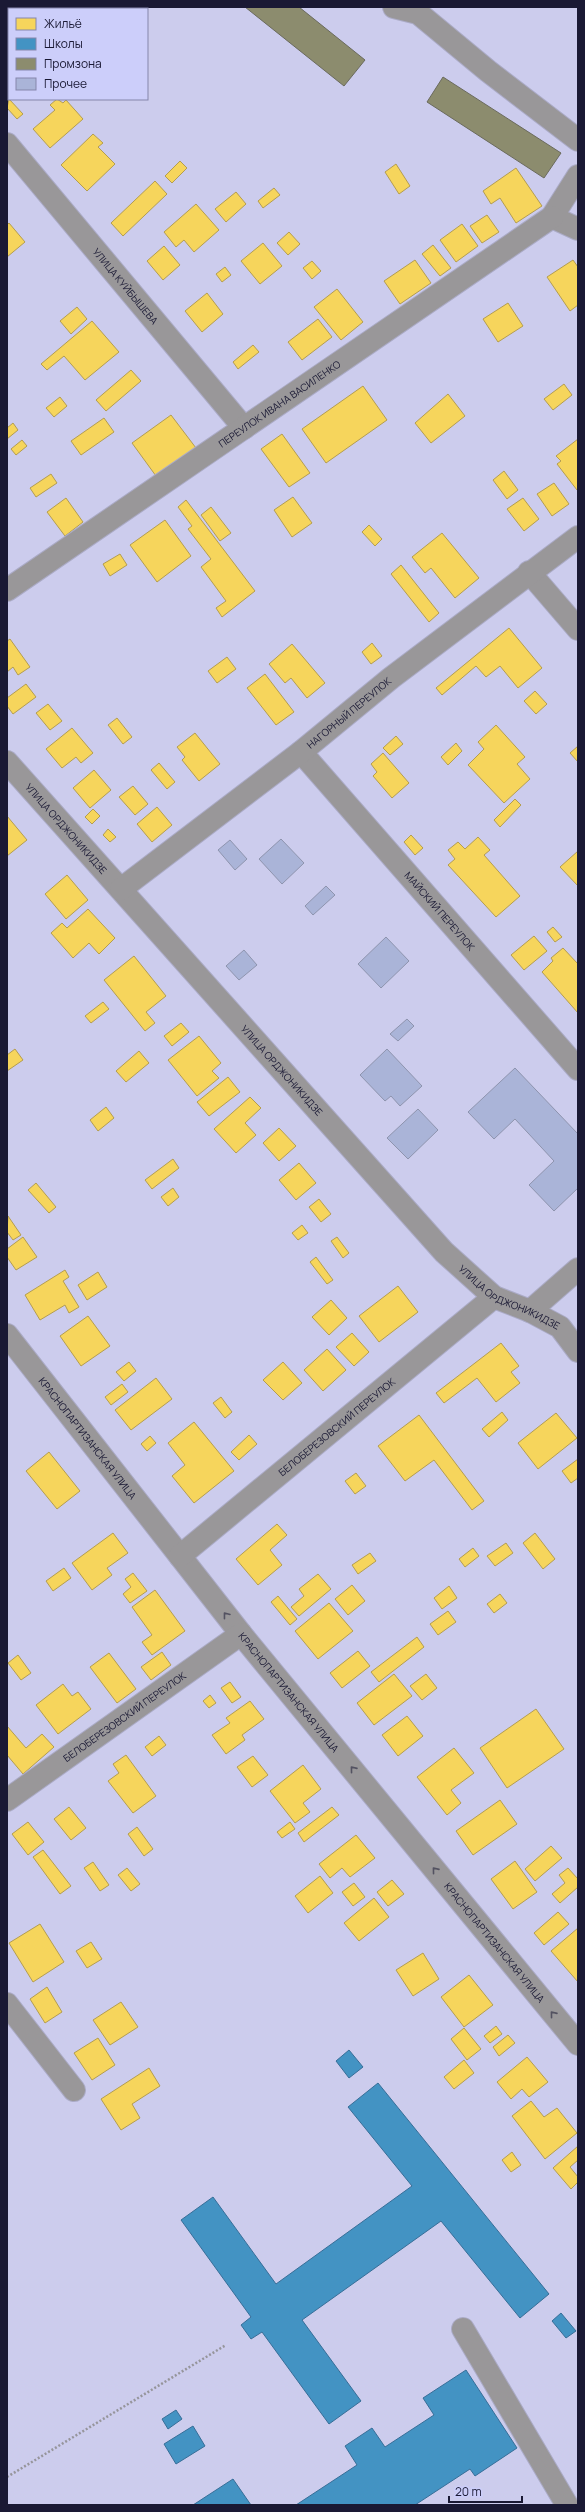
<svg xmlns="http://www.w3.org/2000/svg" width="585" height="2512" font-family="Manrope,sans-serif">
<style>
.homes{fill:#f6d55c;stroke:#b49d50}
.schools{fill:#4393c3;stroke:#376e98}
.industry{fill:#8c8c6e;stroke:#6a6a5d}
.building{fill:#aab4d8;stroke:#8e94ae}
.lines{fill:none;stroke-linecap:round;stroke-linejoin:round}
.minor-casing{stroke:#ababc6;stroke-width:24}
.path{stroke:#96959b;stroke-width:2.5;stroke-dasharray:2 2;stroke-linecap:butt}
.minor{stroke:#999799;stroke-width:22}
.oneway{stroke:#535261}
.labels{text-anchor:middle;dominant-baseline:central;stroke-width:4;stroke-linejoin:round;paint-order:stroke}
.street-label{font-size:10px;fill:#1a1934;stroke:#cccefa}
</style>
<rect width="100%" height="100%" fill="#cccced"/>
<path class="homes" d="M9,99L23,114L17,119L7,108Z
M57,99L63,103L66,100L83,119L50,148L33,129L55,110L50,105Z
M93,134L103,143L98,147L115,164L87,191L61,165Z
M180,161L187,168L172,183L165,176Z
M396,164L410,186L399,194L385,172Z
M516,168L542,206L516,223L500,198L491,204L483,191Z
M155,181L167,194L123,236L111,223Z
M274,188L280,195L263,208L258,201Z
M236,192L246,204L226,222L215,209Z
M196,204L219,230L194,252L184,240L176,247L164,232Z
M487,215L499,232L482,243L470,226Z
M9,223L25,242L7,257V225Z
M462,224L478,246L456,262L440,240Z
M289,232L300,244L288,255L277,243Z
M263,243L282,266L260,284L241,261Z
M433,245L451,268L440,276L422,254Z
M164,246L180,265L163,280L147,261Z
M415,260L431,283L400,304L384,281Z
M573,260L578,267V305L570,311L547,277Z
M312,261L321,271L312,279L303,268Z
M225,267L231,275L222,282L216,274Z
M337,289L363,322L341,340L314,307Z
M207,293L223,314L202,332L185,311Z
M508,303L523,326L498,342L483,319Z
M77,307L87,319L71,334L60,321Z
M318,319L332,337L302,360L288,342Z
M92,321L119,352L85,380L64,356L47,370L41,364Z
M253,345L259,352L238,369L233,362Z
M131,370L141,381L106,411L96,400Z
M564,384L572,395L553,410L544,399Z
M363,386L387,420L326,463L302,429Z
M448,394L465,416L431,443L415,423Z
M60,397L67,406L54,417L46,408Z
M171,415L196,448L156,476L132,443Z
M104,418L114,432L81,455L71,441Z
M13,423L18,430L7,439V428Z
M282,434L310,473L289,487L261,449Z
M578,439V489L577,490L557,464L561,461L556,456Z
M22,440L27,446L16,455L11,449Z
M504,471L518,490L507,499L493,480Z
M51,474L57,483L36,497L30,488Z
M554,483L569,504L552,516L537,494Z
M293,497L312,523L292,537L274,510Z
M66,498L83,522L65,536L47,512Z
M523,498L539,519L524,531L507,509Z
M186,500L255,591L222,617L216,608L226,601L201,567L211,559L188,529L192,526L178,507Z
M211,507L231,533L220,541L201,515Z
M165,520L191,556L157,582L130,545Z
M369,525L382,539L375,546L362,532Z
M442,533L479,578L455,598L431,568L425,573L412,557Z
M120,554L127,565L110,576L103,564Z
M401,565L439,613L429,622L391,574Z
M509,628L542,668L518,688L500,666L486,677L476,666L442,695L436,688Z
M10,639L30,667L18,675L13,667L7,672V641Z
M372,643L382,656L371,664L362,652Z
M292,644L325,683L307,698L291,678L285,683L269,664Z
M227,657L236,669L217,683L208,671Z
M265,674L294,712L276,725L247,688Z
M26,684L36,697L13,714L7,706V698Z
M535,691L547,704L536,714L524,701Z
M48,704L62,721L50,730L36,713Z
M117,718L132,737L123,744L108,725Z
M496,725L525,757L517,764L530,779L504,803L468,765L484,749L478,742Z
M72,728L93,753L81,763L76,757L62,768L46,749Z
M195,733L220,764L199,781L182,760L185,757L177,747Z
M396,736L403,744L390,755L383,748Z
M456,743L462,751L448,765L441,757Z
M578,746V762L570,753Z
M383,753L409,783L392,798L373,776L377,772L371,764Z
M159,763L175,782L167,789L151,770Z
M94,770L111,790L90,808L73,788Z
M133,786L148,804L135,815L119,797Z
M515,799L521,805L500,827L494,820Z
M157,807L172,825L152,842L137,824Z
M93,809L100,816L92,824L85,817Z
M7,816L27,840L7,856Z
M108,829L116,837L110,842L103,835Z
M411,835L423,848L415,855L404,842Z
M478,837L490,850L484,855L520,896L496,917L448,865L455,859L448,850L458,842L465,849Z
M578,851V886L560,867Z
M67,875L88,900L66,919L45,894Z
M88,909L115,938L99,954L89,943L73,958L51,933L62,923L67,928Z
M553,927L562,937L555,942L547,932Z
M534,936L547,951L524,970L511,955Z
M563,948L578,964V1013L542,972L553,961L551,958Z
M134,956L166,996L146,1012L155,1023L145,1031L104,980Z
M103,1002L109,1009L91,1023L85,1016Z
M181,1023L189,1032L172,1046L164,1036Z
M199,1036L221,1063L212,1071L219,1078L197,1096L168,1060Z
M15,1049L23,1060L7,1071V1055Z
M139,1051L149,1063L126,1082L116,1071Z
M228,1077L240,1092L209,1116L197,1102Z
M250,1097L261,1108L245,1123L256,1135L236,1153L214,1129Z
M106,1107L114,1118L98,1131L90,1120Z
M279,1128L296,1146L279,1161L263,1143Z
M173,1159L179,1168L152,1189L145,1180Z
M299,1163L316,1183L296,1200L279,1180Z
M36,1183L56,1207L49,1213L28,1190Z
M173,1188L179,1197L168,1206L161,1197Z
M319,1199L331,1214L321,1222L309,1207Z
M8,1216L21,1235L13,1240L7,1232Z
M302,1225L308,1233L298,1240L292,1233Z
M23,1237L37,1257L16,1270L7,1257V1249Z
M337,1237L349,1253L343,1258L331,1241Z
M316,1257L333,1280L327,1284L310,1262Z
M65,1270L69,1277L63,1281L79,1307L69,1313L65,1305L40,1320L25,1295Z
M98,1272L107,1287L87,1300L78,1285Z
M398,1286L418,1312L379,1342L359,1316Z
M331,1300L347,1318L329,1335L312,1317Z
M88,1316L110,1346L81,1366L60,1336Z
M352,1333L369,1352L354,1366L336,1347Z
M501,1343L519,1366L511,1372L520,1383L496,1402L477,1378L444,1403L436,1393Z
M327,1349L346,1370L323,1391L304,1370Z
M129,1362L136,1371L124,1381L116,1372Z
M283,1362L302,1383L283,1400L263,1380Z
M156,1378L172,1399L131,1430L115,1410Z
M122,1384L128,1392L111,1405L105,1397Z
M221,1397L232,1412L225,1418L213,1403Z
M502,1412L508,1420L489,1437L482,1429Z
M556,1413L577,1438L538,1469L518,1443Z
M419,1415L484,1501L472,1510L434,1460L405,1481L378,1446Z
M194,1422L234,1471L194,1503L172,1476L185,1465L168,1443Z
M249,1435L257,1444L239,1460L231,1452Z
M150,1436L156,1443L147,1451L141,1444Z
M49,1452L80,1491L57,1509L26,1471Z
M578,1459V1478L571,1483L562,1471Z
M356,1473L366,1486L355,1494L345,1481Z
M277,1524L287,1535L270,1550L282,1565L258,1585L236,1559Z
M113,1533L128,1553L107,1568L112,1575L92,1590L72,1563Z
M535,1533L555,1559L543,1569L523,1543Z
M506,1543L513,1553L495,1566L487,1556Z
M473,1548L479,1556L465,1567L459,1559Z
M370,1553L376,1561L358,1574L352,1565Z
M64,1568L71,1578L53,1591L46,1581Z
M133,1573L147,1591L130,1603L123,1594L131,1587L125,1579Z
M318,1574L331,1589L299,1616L291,1607L304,1596L299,1589Z
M352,1585L365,1601L348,1615L335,1599Z
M449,1586L457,1598L442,1609L434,1598Z
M155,1590L185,1631L152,1655L142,1642L152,1635L132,1607Z
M500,1594L507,1603L494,1613L487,1604Z
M278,1596L297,1619L290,1625L271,1602Z
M329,1603L353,1631L318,1659L295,1631Z
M448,1611L456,1622L438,1635L430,1624Z
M417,1637L424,1647L379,1682L371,1672Z
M358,1651L370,1666L342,1688L330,1673Z
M162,1652L171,1665L151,1680L141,1667Z
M109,1653L136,1689L117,1703L90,1667Z
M18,1655L31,1673L21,1680L8,1663Z
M394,1674L412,1696L374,1725L357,1703Z
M426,1674L437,1688L422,1700L410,1686Z
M230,1682L241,1697L232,1703L221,1688Z
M63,1684L72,1696L78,1692L91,1709L58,1734L36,1705Z
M210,1695L216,1703L209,1708L203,1701Z
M250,1701L264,1719L242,1735L245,1740L226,1754L212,1735L230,1723L226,1718Z
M536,1709L564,1749L507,1788L480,1748Z
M407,1716L423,1736L398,1756L382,1735Z
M7,1726L26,1748L42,1734L54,1747L23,1774L7,1755Z
M159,1736L166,1745L152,1756L145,1747Z
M454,1748L474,1773L451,1790L461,1803L447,1815L417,1777Z
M126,1755L156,1796L133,1813L108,1781L119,1773L113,1764Z
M253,1756L268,1775L252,1787L237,1767Z
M303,1765L321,1789L303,1803L310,1812L295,1823L270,1791Z
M500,1800L517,1824L473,1855L456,1831Z
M69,1807L86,1828L71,1840L54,1819Z
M332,1807L339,1815L304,1842L298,1833Z
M28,1822L44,1842L28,1855L12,1834Z
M290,1822L295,1829L282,1838L277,1832Z
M137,1827L153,1849L144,1856L128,1834Z
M356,1835L375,1858L350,1877L342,1868L330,1878L319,1864Z
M551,1846L562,1858L535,1881L525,1869Z
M43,1850L71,1886L60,1894L33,1857Z
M515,1861L537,1892L513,1909L491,1879Z
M93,1862L109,1885L100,1891L84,1868Z
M127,1868L140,1884L131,1891L118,1875Z
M568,1868L578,1879V1887L560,1903L552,1894L565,1883L559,1875Z
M320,1876L333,1893L308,1913L295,1896Z
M392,1880L404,1894L388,1906L377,1892Z
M354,1883L365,1897L353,1906L342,1892Z
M374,1898L389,1917L359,1941L344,1923Z
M558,1912L569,1924L544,1945L534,1933Z
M40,1924L64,1962L33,1982L9,1943Z
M578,1928V1982L551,1951Z
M91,1942L102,1959L87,1968L76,1951Z
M423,1953L439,1979L413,1996L396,1970Z
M469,1975L493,2005L464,2027L441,1997Z
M47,1987L62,2012L45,2023L30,1999Z
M121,2002L138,2027L110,2045L93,2020Z
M496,2026L502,2034L490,2043L484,2036Z
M464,2028L481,2049L467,2060L451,2039Z
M508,2035L515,2043L499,2056L493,2047Z
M98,2038L115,2065L92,2080L74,2053Z
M527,2057L548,2082L529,2097L522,2089L511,2099L497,2082Z
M464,2060L474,2073L454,2089L444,2077Z
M149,2068L160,2086L132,2104L140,2118L121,2130L101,2099Z
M531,2101L544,2117L557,2108L577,2133L545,2159L512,2116Z
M578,2146V2160L570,2167L578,2177V2182L571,2189L553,2168Z
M512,2152L521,2165L511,2172L502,2160Z"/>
<path class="schools" d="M349,2050L363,2067L349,2078L336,2061Z
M378,2083L549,2294L520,2318L441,2221L302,2320L361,2401L329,2424L262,2332L251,2339L241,2325L251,2317L181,2220L213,2197L276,2284L412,2186L348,2107Z
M561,2313L576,2331L566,2338L552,2321Z
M466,2370L517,2448L475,2476L470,2469L415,2505H296L357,2465L345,2446L372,2428L385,2447L434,2415L423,2398Z
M176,2410L182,2419L168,2429L162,2419Z
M193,2426L205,2446L176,2464L164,2444Z
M233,2479L251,2505H193Z"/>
<path class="industry" d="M245,7H299L365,60L344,86Z
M443,77L561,153L544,178L427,102Z"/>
<path class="building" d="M281,839L304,863L282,884L259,859Z
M230,840L247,859L235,870L218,850Z
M326,886L335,895L313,915L305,906Z
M386,937L409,961L381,988L358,964Z
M244,950L257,965L239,980L226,966Z
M407,1019L414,1026L398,1041L390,1034Z
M387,1049L422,1086L400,1106L391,1096L385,1101L360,1075Z
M515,1068L578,1134V1188L554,1211L529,1185L554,1161L515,1119L494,1139L468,1112Z
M418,1109L438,1130L408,1159L387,1138Z"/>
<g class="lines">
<g class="minor-casing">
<g id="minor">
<path d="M394,7L418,13L488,71L578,140"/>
<path id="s1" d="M7,144L244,428"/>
<path d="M578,176L552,217L578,229"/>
<path d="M529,572L578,629"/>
<path id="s2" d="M7,590L552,217"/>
<path id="s3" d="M301,752L578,1069"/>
<path id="s4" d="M7,762L444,1252L494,1297L530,1311L560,1327L578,1351"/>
<path id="s5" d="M121,889L301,752L391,678L578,537"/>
<path d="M530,1311L578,1269"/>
<path id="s6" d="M7,1335L241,1634L578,2044"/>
<path id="s7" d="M180,1556L494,1297"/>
<path id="s8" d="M7,1800L241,1634"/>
<path d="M7,2004L74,2090"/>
<path d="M463,2329L567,2505"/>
</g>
</g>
<path class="path" d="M7,2477L226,2345"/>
<use href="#minor" class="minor"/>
</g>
<defs><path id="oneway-chevron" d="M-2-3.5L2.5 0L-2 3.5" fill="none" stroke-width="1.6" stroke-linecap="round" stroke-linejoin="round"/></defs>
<g class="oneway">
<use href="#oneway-chevron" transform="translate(226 1615) rotate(-128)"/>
<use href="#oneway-chevron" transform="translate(353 1769) rotate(-129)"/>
<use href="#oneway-chevron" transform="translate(435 1870) rotate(-129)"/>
<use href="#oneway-chevron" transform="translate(553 2014) rotate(-129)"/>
</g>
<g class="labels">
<g class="street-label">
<text stroke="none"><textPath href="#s1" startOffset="185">УЛИЦА КУЙБЫШЕВА</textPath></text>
<text stroke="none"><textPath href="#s2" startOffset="330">ПЕРЕУЛОК ИВАНА ВАСИЛЕНКО</textPath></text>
<text stroke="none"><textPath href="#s5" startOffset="288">НАГОРНЫЙ ПЕРЕУЛОК</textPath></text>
<text stroke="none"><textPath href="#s4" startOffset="89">УЛИЦА ОРДЖОНИКИДЗЕ</textPath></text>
<text stroke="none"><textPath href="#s3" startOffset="211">МАЙСКИЙ ПЕРЕУЛОК</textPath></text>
<text stroke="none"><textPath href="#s4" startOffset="413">УЛИЦА ОРДЖОНИКИДЗЕ</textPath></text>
<text stroke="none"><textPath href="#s4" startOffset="737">УЛИЦА ОРДЖОНИКИДЗЕ</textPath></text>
<text stroke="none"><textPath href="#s7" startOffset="203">БЕЛОБЕРЕЗОВСКИЙ ПЕРЕУЛОК</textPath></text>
<text stroke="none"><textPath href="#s6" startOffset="131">КРАСНОПАРТИЗАНСКАЯ УЛИЦА</textPath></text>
<text stroke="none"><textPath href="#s6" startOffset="455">КРАСНОПАРТИЗАНСКАЯ УЛИЦА</textPath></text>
<text stroke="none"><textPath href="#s8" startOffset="144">БЕЛОБЕРЕЗОВСКИЙ ПЕРЕУЛОК</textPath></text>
<text stroke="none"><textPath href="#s6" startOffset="779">КРАСНОПАРТИЗАНСКАЯ УЛИЦА</textPath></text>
</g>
</g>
<rect width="585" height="2512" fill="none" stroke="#1a1934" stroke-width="16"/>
<rect x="8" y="8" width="140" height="92" fill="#cccefa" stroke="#8586ab"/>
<rect x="16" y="18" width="20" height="12" fill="#f6d55c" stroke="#8586ab"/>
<text x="44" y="28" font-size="12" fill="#1a1934">Жильё</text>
<rect x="16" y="38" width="20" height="12" fill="#4393c3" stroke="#8586ab"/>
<text x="44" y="48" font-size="12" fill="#1a1934">Школы</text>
<rect x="16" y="58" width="20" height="12" fill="#8c8c6e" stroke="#8586ab"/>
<text x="44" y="68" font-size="12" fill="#1a1934">Промзона</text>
<rect x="16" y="78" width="20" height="12" fill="#aab4d8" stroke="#8586ab"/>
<text x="44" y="88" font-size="12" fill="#1a1934">Прочее</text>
<path d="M449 2496v6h73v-6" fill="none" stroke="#1a1934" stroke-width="2"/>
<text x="455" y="2496" font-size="12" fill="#1a1934" stroke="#cccefa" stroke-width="3" paint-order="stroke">20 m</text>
</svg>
